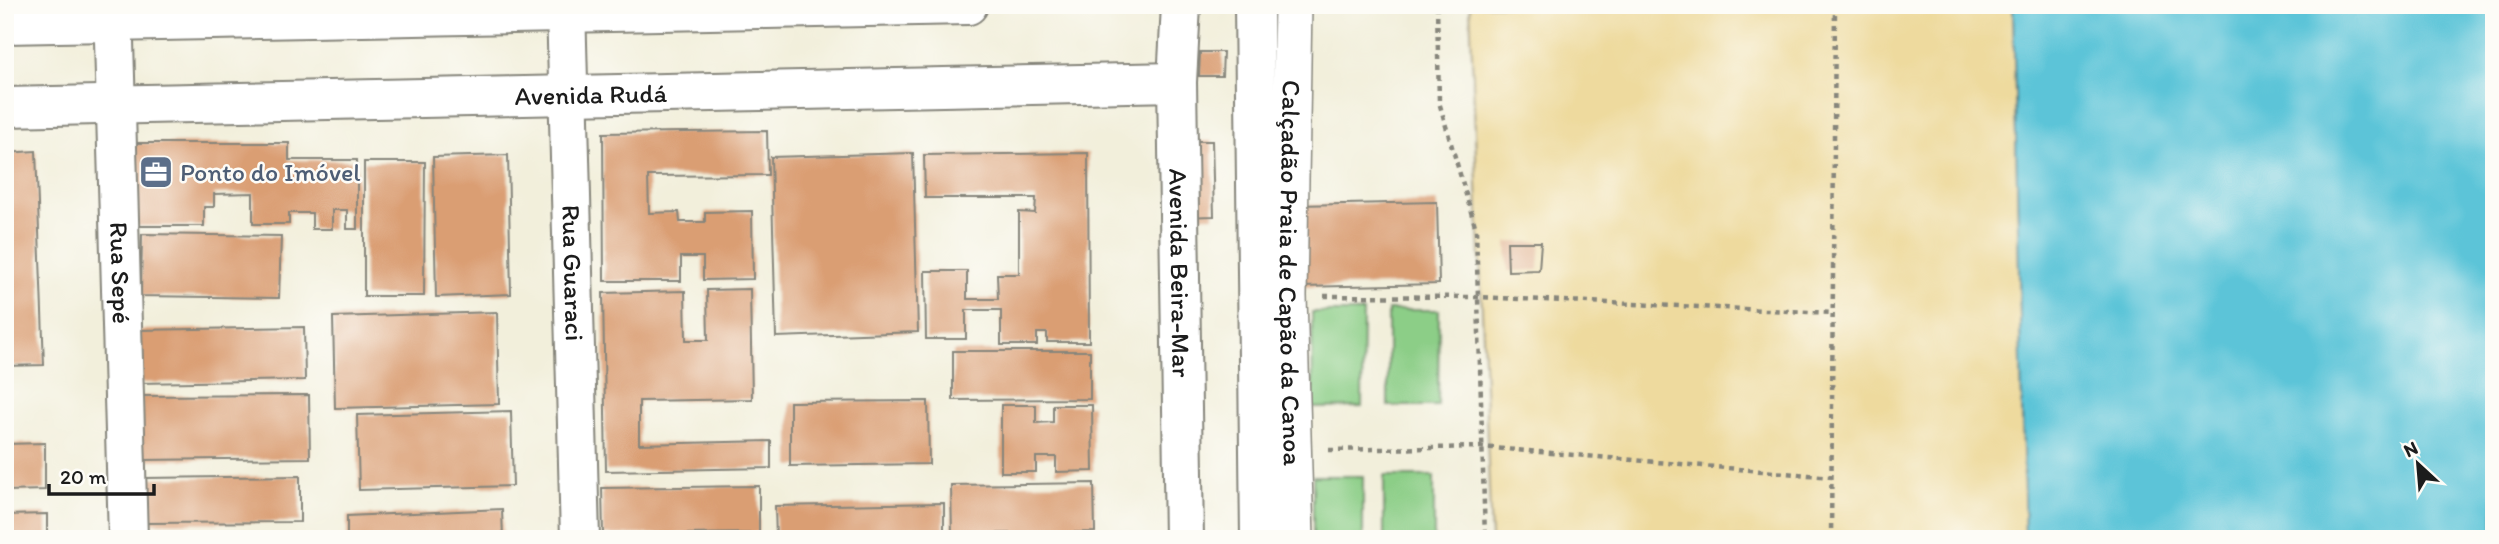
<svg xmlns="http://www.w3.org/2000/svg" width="2499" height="544" font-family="Itim,sans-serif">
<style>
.green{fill:#8cce87;stroke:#547552;stroke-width:2}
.sand{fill:#eeda9e;stroke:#857b5d;stroke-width:2}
.water{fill:#5cc4d8;stroke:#3c707a;stroke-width:2}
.building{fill:#da9e73}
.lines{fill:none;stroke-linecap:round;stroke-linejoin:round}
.street-casing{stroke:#87867c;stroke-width:40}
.secondary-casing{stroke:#87867c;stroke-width:42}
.path{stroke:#87867c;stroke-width:4.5;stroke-dasharray:5 5;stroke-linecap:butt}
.street{stroke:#fff;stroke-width:37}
.secondary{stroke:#fff;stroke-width:38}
.labels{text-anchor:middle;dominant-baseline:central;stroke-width:5;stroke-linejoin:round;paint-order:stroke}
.street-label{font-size:26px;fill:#1c1c1c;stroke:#fdfcf7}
.service-label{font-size:26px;fill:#4e5e75;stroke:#fdfcf7;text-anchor:start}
</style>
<rect width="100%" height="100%" fill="#fdfcf7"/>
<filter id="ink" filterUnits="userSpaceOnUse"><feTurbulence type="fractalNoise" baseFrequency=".0143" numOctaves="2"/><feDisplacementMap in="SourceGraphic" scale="14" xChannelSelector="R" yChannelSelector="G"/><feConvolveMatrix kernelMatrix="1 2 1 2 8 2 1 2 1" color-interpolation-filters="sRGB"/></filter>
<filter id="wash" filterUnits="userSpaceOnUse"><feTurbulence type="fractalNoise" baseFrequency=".00686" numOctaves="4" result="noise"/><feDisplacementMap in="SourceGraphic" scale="28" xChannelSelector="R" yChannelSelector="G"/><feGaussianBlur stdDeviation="1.57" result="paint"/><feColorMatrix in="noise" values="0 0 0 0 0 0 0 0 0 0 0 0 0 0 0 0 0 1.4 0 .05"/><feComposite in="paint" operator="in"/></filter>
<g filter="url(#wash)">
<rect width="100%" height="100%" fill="#f2efdb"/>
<path class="green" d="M1388,310H1439L1438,406H1388Z
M1312,312H1363L1362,407L1313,408Z
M1313,476H1363V539H1313Z
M1384,476H1434V539H1384Z"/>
<path class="sand" d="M1470,5H2013L2025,539H1491Z"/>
<path class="water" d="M2013,5H2494V539H2025Z"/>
<g id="blocks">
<path class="building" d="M1200,52H1223L1222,76H1199Z
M767,131L768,175L648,176L649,213L679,212L680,222H705V212L752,211L753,279L703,280V257H681V281H604L603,133Z
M1179,141H1212L1214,216L1180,217Z
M130,143H289V160H357V229H347V210H332V229H312V213H289V224H253V193L214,194V207H204V226H130Z
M36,151L44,365L5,366V153Z
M913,153L918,332L776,337L771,157Z
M1088,153L1089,342H1047V333H1037V345H1001V310H966V339H926L925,271H967V299H998L997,274H1019V212L1035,213L1036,198H925L924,155Z
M508,155L511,294L436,297L433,157Z
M364,162H425L424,296H364Z
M1437,202L1439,284L1300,287L1298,205Z
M142,234L281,236L279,298L141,296Z
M1507,242H1541L1539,270L1508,271Z
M750,289L752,399L639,401V444L771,441V468L606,471L603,293L685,291L686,340H708L707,290Z
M497,312L499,404L335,408L333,317Z
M304,327L305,380L139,383V330Z
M953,351H1090V399L953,400Z
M309,395L310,458L142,460L141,396Z
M928,401L929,464L790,466V402Z
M1001,405H1036V423L1053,422V405H1092L1093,471L1056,472V457H1036V472H1001Z
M511,411L513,486L359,490L357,415Z
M45,443V490L5,491V444Z
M300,476V522L144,523V478Z
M1094,483L1095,532L952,534L951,485Z
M759,486V533L603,535L602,488Z
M944,503V538L776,539L775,506Z
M502,509L503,539H347V516Z
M47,514V539H5V515Z"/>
</g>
</g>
<g filter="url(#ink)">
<use href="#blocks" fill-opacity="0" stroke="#87867c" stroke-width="2"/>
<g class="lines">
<g class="street-casing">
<g id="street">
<path id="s1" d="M1293,5L1288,296L1295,539"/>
</g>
</g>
<g class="secondary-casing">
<g id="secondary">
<path id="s2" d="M113,5L128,539"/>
<path id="s3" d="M566,5L580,539"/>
<path id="s4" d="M1181,5L1177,82L1184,539"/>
<path d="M1254,5L1260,539"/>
<path d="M5,24L968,5"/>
<path id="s5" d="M5,107L1177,82"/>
</g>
</g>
<path class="path" d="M1437,5L1439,102L1476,229L1485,539
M1324,296L1476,297L1833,313
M1329,450L1481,447L1832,477
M1831,539L1835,5"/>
<use href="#street" class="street"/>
<use href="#secondary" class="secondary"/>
</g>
</g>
<defs>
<g id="office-square" transform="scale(1.75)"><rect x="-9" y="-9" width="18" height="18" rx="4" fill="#5c6f8a" stroke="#fdfcf7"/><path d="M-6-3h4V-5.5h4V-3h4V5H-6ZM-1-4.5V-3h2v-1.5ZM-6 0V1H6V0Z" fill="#fff"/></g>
</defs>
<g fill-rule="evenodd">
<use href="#office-square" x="156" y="172"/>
</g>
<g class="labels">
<g class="street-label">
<text stroke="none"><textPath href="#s5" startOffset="586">Avenida Rudá</textPath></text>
<text stroke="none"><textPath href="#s2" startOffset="268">Rua Sepé</textPath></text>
<text stroke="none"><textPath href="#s3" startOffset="268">Rua Guaraci</textPath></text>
<text stroke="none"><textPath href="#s4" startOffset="268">Avenida Beira-Mar</textPath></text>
<text stroke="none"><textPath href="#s1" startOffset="268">Calçadão Praia de Capão da Canoa</textPath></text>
</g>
<g class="service-label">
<text x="180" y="172">Ponto do Imóvel</text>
</g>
</g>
<rect width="2499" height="544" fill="none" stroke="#fdfcf7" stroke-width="28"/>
<g transform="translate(2418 464) rotate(334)" stroke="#fdfcf7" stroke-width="5" paint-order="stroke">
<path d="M0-5L12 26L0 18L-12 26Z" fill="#1c1c1c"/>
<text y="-10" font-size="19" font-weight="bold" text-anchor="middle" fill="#1c1c1c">N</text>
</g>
<path d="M49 484v10h105v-10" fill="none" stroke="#1c1c1c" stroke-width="3.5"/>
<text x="60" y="484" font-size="21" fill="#1c1c1c" stroke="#fdfcf7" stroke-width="5" paint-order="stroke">20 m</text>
</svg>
